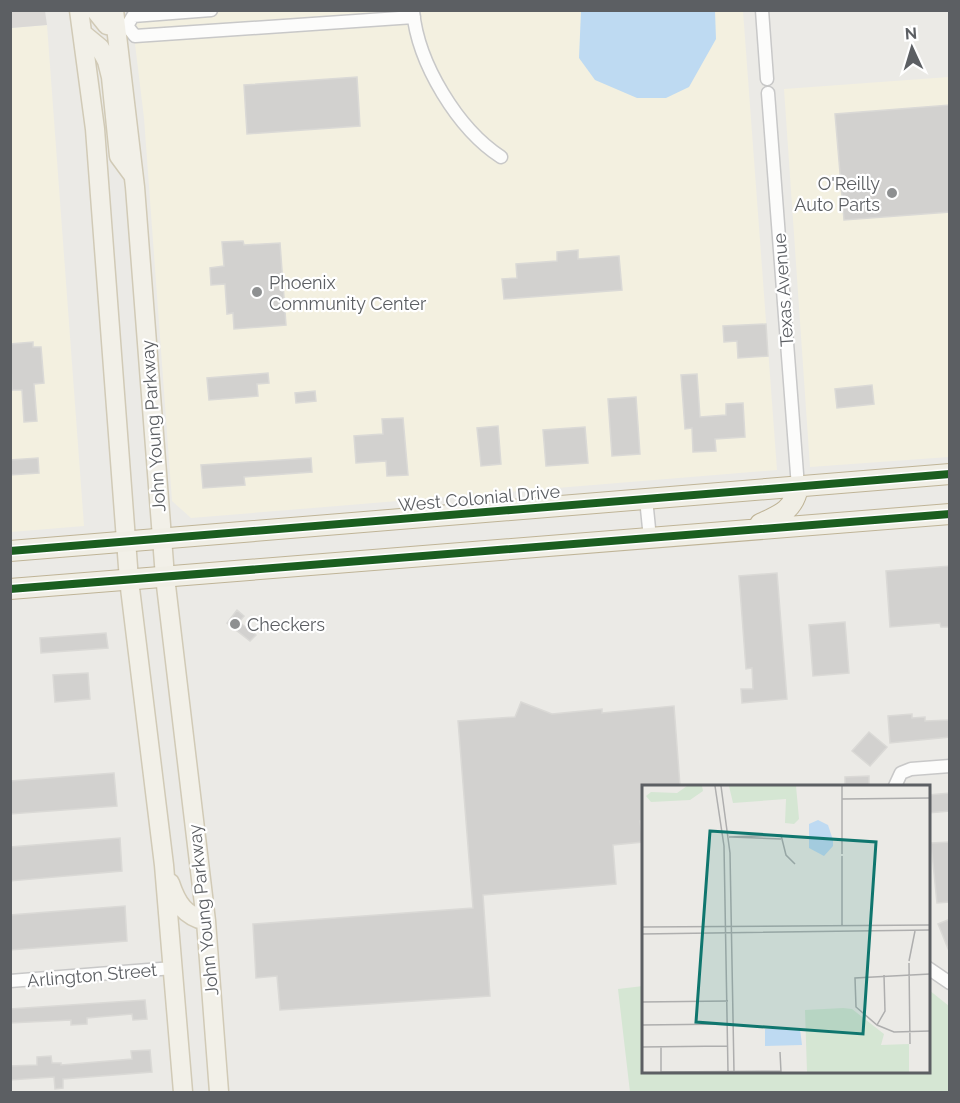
<svg xmlns="http://www.w3.org/2000/svg" width="960" height="1103" font-family="Raleway,sans-serif">
<style>
.commercial{fill:#f3f0e0}
.industrial{fill:#dbd9d6}
.green{fill:#d5e6d3}
.water{fill:#bedaf2}
.building{fill:#d2d1cf;stroke:#dad9d6;stroke-width:1.5}
.lines{fill:none;stroke-linecap:round;stroke-linejoin:round}
.minor-casing{stroke:#c8c8c8;stroke-width:15}
.primary-casing{stroke:#d1cab6;stroke-width:21}
.trunk-casing{stroke:#bfb497;stroke-width:22}
.minor{stroke:#fcfcfb;stroke-width:12}
.primary{stroke:#f2f0e8;stroke-width:18}
.trunk{stroke:#f0eee5;stroke-width:20}
.cycleway-casing{stroke:#fff;stroke-width:11}
.cycleway{stroke:#1b5e20;stroke-width:8}
.poi-dot{fill:#8e9091;stroke:#fff;stroke-width:2}
.labels{text-anchor:middle;dominant-baseline:central;stroke-width:4.5;stroke-linejoin:round;paint-order:stroke}
.poi-label{font-size:18px;fill:#5c5f63;stroke:#fff;text-anchor:start}
.street-label{font-size:18px;fill:#5c5f63;stroke:#fff}
.inset-road{fill:none;stroke:#aeaeae;stroke-width:1.5}
.view{fill:#0f766e;fill-opacity:0.15;stroke:#0f766e;stroke-width:3}
.inset-edge{fill:none;stroke:#5c5f63;stroke-width:3}
</style>
<rect width="100%" height="100%" fill="#ebeae6"/>
<path class="commercial" d="M131,11H743L777,470L191,518L172,501L144,118Z
M47,25L84,526L11,532V28Z
M949,77V457L810,467L784,89Z"/>
<path class="industrial" d="M11,10L45,11L47,25L11,28Z"/>
<path class="green" d="M643,986L644,1072H928L929,990L949,1006V1092H630L618,989Z"/>
<path class="water" d="M581,11H715L716,39L689,87L666,98H637L595,80L579,58Z"/>
<path class="building" d="M357,77L360,126L247,134L244,85Z
M950,105V212L844,220L835,114Z
M243,241L244,245L280,243L286,325L234,329L233,313L227,314L225,284L211,285L210,268L224,266L222,242Z
M578,250V259L619,256L622,290L504,299L502,279L517,278L516,264L557,261V252Z
M766,324L768,356L738,358L737,341L724,342L723,326Z
M33,342V347H41L44,383L34,384L37,421L24,422L22,390H12L10,344Z
M268,373L269,383L257,384L258,396L209,400L207,378Z
M697,374L700,417L726,415V404L743,403L745,437L715,439L716,451L693,452L692,428L685,429L681,375Z
M872,385L874,404L837,408L835,389Z
M315,391L316,401L296,403L295,393Z
M636,397L640,454L612,456L608,399Z
M403,418L408,475L387,476L386,461L356,463L354,436L383,434L382,419Z
M498,426L501,464L481,466L477,428Z
M585,427L588,463L546,466L543,430Z
M38,458L39,473L10,475V460Z
M311,458L312,472L244,477L245,485L203,488L201,465Z
M950,566V627H941L940,623L890,627L886,571Z
M777,573L787,699L742,703L741,689H753L752,668L746,669L739,576Z
M237,610L244,616L239,622L256,635L250,641L227,623Z
M845,622L849,673L813,676L809,625Z
M106,633L108,648L41,653L40,638Z
M88,673L90,699L55,702L53,675Z
M521,702L552,714L602,709V713L674,706L680,786H644V821H640L643,842L613,845L616,884L483,895L490,996L280,1010L277,976L256,978L253,924L473,908L458,721L515,717Z
M912,714V718L925,717V721L950,720V737L890,743L888,716Z
M869,732L887,747L870,766L852,751Z
M114,773L117,806L10,814V781Z
M869,776V786H845V777Z
M950,793V811L928,813V795Z
M120,838L122,871L10,881V847Z
M950,842V902L937,903L931,843Z
M125,906L127,941L10,950V915Z
M950,919V951H949L938,924Z
M145,1000L147,1019L133,1020L132,1014L87,1018V1024L71,1025V1020L10,1023V1009Z
M150,1050L152,1072L63,1079V1088L55,1089L54,1077L10,1080V1066L37,1065V1057L51,1056L52,1063H61V1065L132,1059L131,1051Z"/>
<g class="lines">
<g class="minor-casing">
<path id="minor" d="M762,10L767,79
M413,11C418,64 458,129 501,157
M127,26L135,36L414,17
M127,26L133,16L211,10
M768,93L798,487
M646,499L650,538
M895,786L901,773L911,769L950,766
M928,968L950,983
M10,981L173,968"/>
</g>
<g class="primary-casing">
<path id="primary" d="M79,10L95,129L129,580L164,865L183,1092
M95,10L107,25L116,27
M114,10L135,187L165,577L206,921L219,1092
M83,34L100,48L107,61L111,77L119,156L133,175
M170,883C177,904 185,916 206,921"/>
</g>
<g class="trunk-casing">
<path id="trunk" d="M760,524C780,515 794,510 798,487
M10,551L950,474
M10,589L950,514"/>
</g>
<use href="#minor" class="minor"/>
<use href="#primary" class="primary"/>
<use href="#trunk" class="trunk"/>
<g class="cycleway-casing">
<path id="cycleway" d="M10,551L950,474
M10,589L950,514"/>
</g>
<use href="#cycleway" class="cycleway"/>
</g>
<g class="poi-dot">
<circle cx="892" cy="193" r="6"/>
<circle cx="257" cy="292" r="6"/>
<circle cx="235" cy="624" r="6"/>
</g>
<g class="labels">
<g class="poi-label">
<text x="880" y="183" text-anchor="end">O'Reilly<tspan x="880" dy="21">Auto Parts</tspan></text>
<text x="269" y="282">Phoenix<tspan x="269" dy="21">Community Center</tspan></text>
<text x="247" y="624">Checkers</text>
</g>
<g class="street-label">
<text transform="translate(783 290) rotate(-94)">Texas Avenue</text>
<text transform="translate(153 426) rotate(-94)">John Young Parkway</text>
<text transform="translate(479 498) rotate(-5)">West Colonial Drive</text>
<text transform="translate(203 910) rotate(-96)">John Young Parkway</text>
<text transform="translate(92 975) rotate(-5)">Arlington Street</text>
</g>
</g>
<g transform="translate(642 785)">
<rect width="288" height="288" fill="#ebeae6"/>
<path d="M45,1H60L61,6L48,15L9,17L4,11L9,7L35,8ZM87,1H154L157,34L152,39L143,38L144,14L91,18ZM201,223L210,224L242,249L239,260L267,259V287H165L163,225Z" fill="#d5e6d3"/>
<path d="M176,35L186,40L191,55V61L182,71L167,63V39ZM123,244H158L160,260L123,261Z" fill="#bedaf2"/>
<path class="inset-road" d="M73,1L82,61L86,287M79,1L88,68L92,287M200,14L288,13M87,52L139,50L144,70L153,79M89,52L139,54M200,69V1M200,71V140M0,142L288,140M0,149L288,145M267,176L273,146M267,178L268,259M288,189L213,193L214,222L235,240L252,247L288,246M0,217L86,216M0,240L86,239M235,240L243,226L242,190M0,262L85,261M19,262V287M138,267L139,287M19,287L139,286"/>
<path class="view" d="M68,46L234,57L221,249L54,237Z"/>
<rect width="288" height="288" class="inset-edge"/>
</g>
<rect width="960" height="1103" fill="none" stroke="#5c5f63" stroke-width="24"/>
<g transform="translate(912 48) rotate(356)" stroke="#ffffff" stroke-width="4.5" paint-order="stroke">
<path d="M0-4.5L10 22L0 15L-10 22Z" fill="#5c5f63"/>
<text y="-9" font-size="16" font-weight="bold" text-anchor="middle" fill="#5c5f63">N</text>
</g>
</svg>
